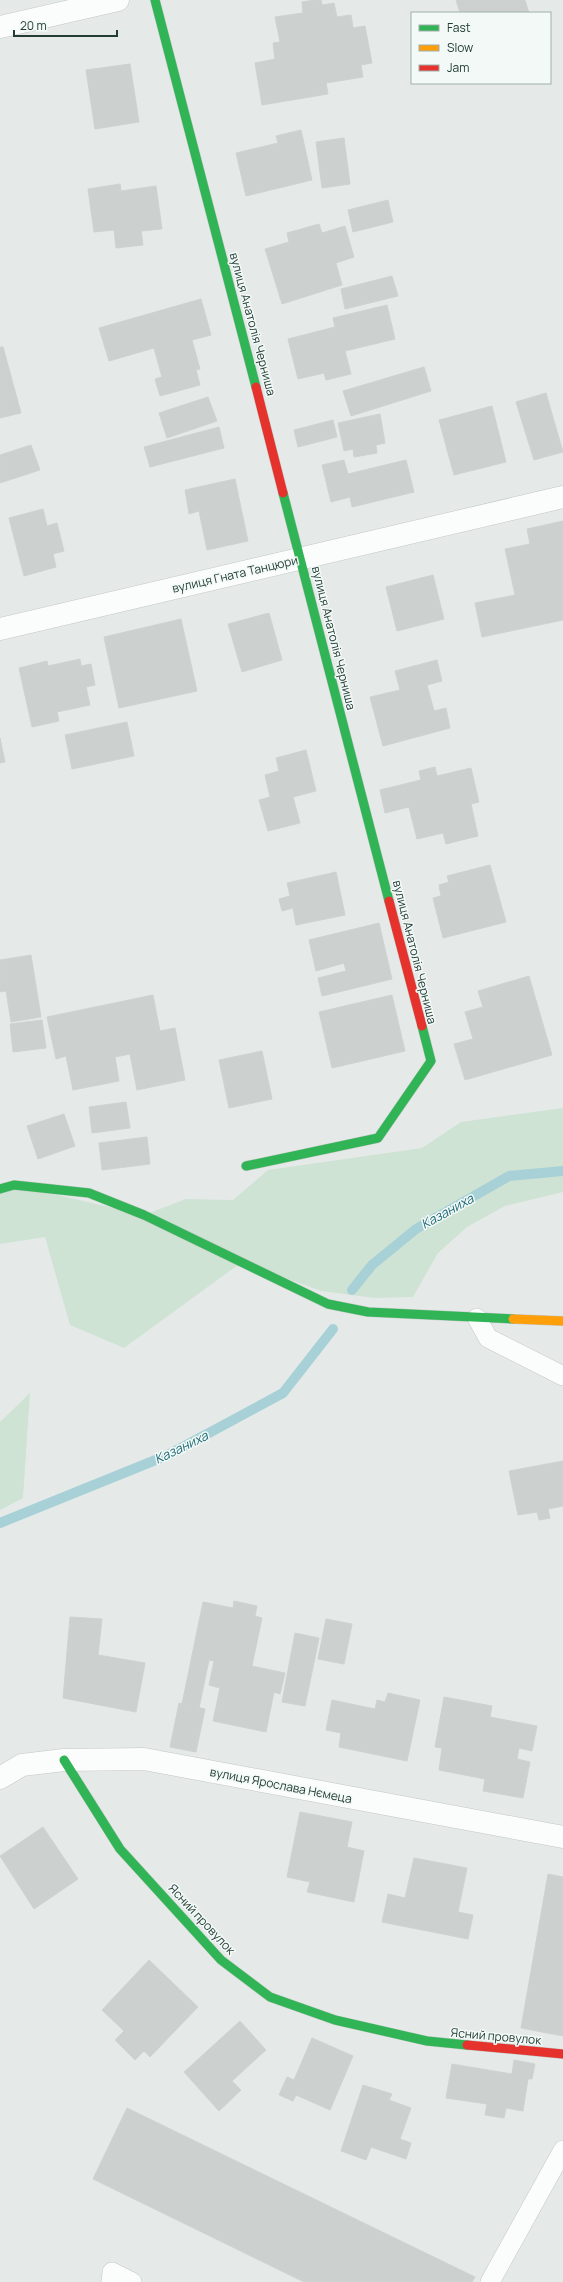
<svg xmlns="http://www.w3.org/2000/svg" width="563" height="2282" font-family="Manrope,sans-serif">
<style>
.green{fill:#cee3d4}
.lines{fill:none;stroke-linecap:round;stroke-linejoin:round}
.stream{stroke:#a7d1d7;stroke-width:10}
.building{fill:#ccd1cf;stroke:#ced3d1}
.lane-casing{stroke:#c2c7c5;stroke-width:20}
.street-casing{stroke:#c2c7c5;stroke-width:23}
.fast-casing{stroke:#c0c8c5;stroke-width:10}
.slow-casing{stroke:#c0c8c5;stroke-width:10}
.jam-casing{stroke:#c0c8c5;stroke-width:10}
.lane{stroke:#fbfcfc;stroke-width:19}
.street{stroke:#fbfcfc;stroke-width:22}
.fast{stroke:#30b455;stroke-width:9}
.slow{stroke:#ff9f0a;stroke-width:9}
.jam{stroke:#e5322d;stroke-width:9}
.labels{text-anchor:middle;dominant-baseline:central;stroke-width:3;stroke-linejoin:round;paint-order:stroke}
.street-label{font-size:12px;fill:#233d36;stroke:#f3f9f6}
.water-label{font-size:13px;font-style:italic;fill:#1e6a78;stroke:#f3f9f6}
</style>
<rect width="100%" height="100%" fill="#e5eae8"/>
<path class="green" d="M563,1108V1192L505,1206L467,1227L438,1253L413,1297L375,1298L321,1291L242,1262L124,1348L70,1325L45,1237L0,1244V1190L14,1185L144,1215L186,1199L233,1200L268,1170L422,1148L461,1122Z
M30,1393L23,1498L0,1510V1422Z"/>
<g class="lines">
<path class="stream" d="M352,1290L372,1265L416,1229L509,1176L563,1171
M0,1523L168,1455L283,1393L333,1329"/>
</g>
<path class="building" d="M314,0H321L322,5L334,3L337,17L351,15L353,28L365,26L372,63L361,65L363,77L326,83L328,94L262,105L255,63L275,59L273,43L280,42L275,17L303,13L302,2Z
M456,0H525L529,13H460Z
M130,64L139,122L95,129L86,70Z
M301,130L312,180L246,196L236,153L278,143L276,136Z
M344,138L350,184L322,188L316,142Z
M120,184L121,191L156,186L162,229L141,231L143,245L116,248L114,230L94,232L88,189Z
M388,200L393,222L353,232L348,210Z
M319,224L322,233L345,226L354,257L336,263L342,285L282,304L265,249L289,242L287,233Z
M392,276L398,296L345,309L341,289Z
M201,299L211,335L192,340L200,369L196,370L200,385L160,396L155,379L162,377L154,348L109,361L99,328Z
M387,305L395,339L345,351L351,374L326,380L324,373L298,379L288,339L335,327L333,318Z
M0,347H3L21,413L0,418Z
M424,367L431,391L351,416L343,391Z
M546,393L563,452L534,460L516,402Z
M208,397L217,421L167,438L159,413Z
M492,406L506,462L454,475L439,420Z
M380,414L385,443L376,445L377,453L354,457L353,449L344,451L338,423Z
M333,420L337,437L298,447L294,430Z
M219,427L224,448L150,467L144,447Z
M31,445L40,470L0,483V455Z
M344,460L348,474L406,460L414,492L352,507L350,497L331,502L322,465Z
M235,479L248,541L207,550L199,511L189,514L185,490Z
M43,509L47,526L57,523L64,551L53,554L56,567L24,576L9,518Z
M563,521V620L482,637L475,603L515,595L505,549L530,544L527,529Z
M433,575L444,619L397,631L386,587Z
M269,613L282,660L242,672L228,624Z
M181,619L197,691L119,708L104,637Z
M80,659L81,666L91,664L95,685L86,687L90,705L57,712L59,721L32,727L19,668L47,661L48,666Z
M437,660L442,681L427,685L434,711L446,708L450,728L383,746L370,697L400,690L395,671Z
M127,722L134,756L72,769L65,735Z
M0,738L5,762L0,763Z
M306,750L316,791L293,797L300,823L268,831L259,800L270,797L265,775L279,771L276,758Z
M435,767L437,776L471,768L479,802L471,804L478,836L446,844L443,833L417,839L409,807L385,813L380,790L421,780L419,771Z
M490,865L506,922L443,938L433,898L441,896L439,885L449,882L447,876Z
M336,872L345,915L296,925L293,908L282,911L279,899L290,896L287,883Z
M379,923L392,979L322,996L318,978L346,971L344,963L316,971L309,940Z
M31,955L41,1017L11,1022L6,991L0,992V960Z
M529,976L552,1055L465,1080L454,1044L473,1039L465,1012L483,1007L478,991Z
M153,995L160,1031L175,1028L185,1080L137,1090L130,1054L115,1057L119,1081L73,1090L66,1056L56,1059L47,1017Z
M392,995L405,1051L332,1068L319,1012Z
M42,1020L46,1048L13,1052L10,1024Z
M262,1051L272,1099L229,1108L219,1060Z
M126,1102L130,1128L92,1133L89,1107Z
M64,1114L75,1146L38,1159L27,1126Z
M147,1137L150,1164L102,1170L99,1143Z
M563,1461V1506L548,1509L550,1518L539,1520L537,1512L518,1515L509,1471Z
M234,1601L257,1606L255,1616L262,1618L252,1666L285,1673L280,1694L274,1692L266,1732L213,1721L220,1688L209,1685L214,1661L209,1660L199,1708L182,1704L203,1602L233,1608Z
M70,1617L102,1619L98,1655L145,1663L136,1712L63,1698Z
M326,1619L352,1624L344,1664L318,1659Z
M295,1633L319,1638L305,1706L282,1702Z
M388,1693L420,1700L407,1761L339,1747L341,1733L326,1730L332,1700L375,1709L377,1700L385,1702Z
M444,1697L492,1706L490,1717L537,1726L532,1751L519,1748L517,1759L530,1762L523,1798L483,1791L485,1779L439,1770L442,1748L435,1747Z
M179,1703L205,1709L196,1752L170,1747Z
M300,1812L352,1822L347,1847L364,1851L354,1902L307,1892L310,1882L287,1877Z
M43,1827L78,1879L34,1909L0,1856Z
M414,1858L467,1868L458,1912L473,1915L468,1939L382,1922L388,1894L405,1898Z
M548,1874L563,1877V2036L521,2028Z
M149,1960L198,2007L150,2057L144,2051L135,2060L115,2040L124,2031L102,2010Z
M240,2021L266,2050L232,2081L241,2090L219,2111L184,2072Z
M312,2038L353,2056L330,2110L296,2095L293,2101L279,2095L287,2077L294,2080Z
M514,2060L535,2064L532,2079H528L523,2111L506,2108L504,2118L485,2115L487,2104L446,2098L452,2064L512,2074Z
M363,2085L392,2094L389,2100L411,2108L400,2139L411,2143L406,2159L371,2147L366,2160L341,2151Z
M127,2108L475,2277L472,2282H304L93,2179Z"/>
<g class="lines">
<g class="lane-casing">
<path id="lane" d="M477,1318L488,1338L563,1376
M111,2282L112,2272L132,2282
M490,2282L563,2150"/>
</g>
<g class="street-casing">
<path id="street" d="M0,27L118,0
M0,629L563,497
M0,1778L22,1765L64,1760L144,1759L563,1837"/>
</g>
<g class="fast-casing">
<path id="fast" d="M155,0L256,387
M283,493L389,901
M246,1166L378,1138L431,1061L422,1026
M0,1189L14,1185L89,1193L144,1215L328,1304L368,1312L513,1319
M64,1760L120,1849L221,1960L270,1997L335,2020L427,2041L467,2045"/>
</g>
<g class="slow-casing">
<path id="slow" d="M513,1319L563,1321"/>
</g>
<g class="jam-casing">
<path id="jam" d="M256,387L283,493
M389,901L422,1026
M467,2045L563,2054"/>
</g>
<use href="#lane" class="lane"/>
<use href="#street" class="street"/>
<use href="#fast" class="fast"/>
<use href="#slow" class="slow"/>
<use href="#jam" class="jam"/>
</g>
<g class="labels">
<g class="street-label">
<text transform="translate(253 324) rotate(75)">вулиця Анатолія Черниша</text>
<text transform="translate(235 574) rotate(-13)">вулиця Гната Танцюри</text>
<text transform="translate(334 638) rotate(76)">вулиця Анатолія Черниша</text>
<text transform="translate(415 952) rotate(76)">вулиця Анатолія Черниша</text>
<text transform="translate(281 1785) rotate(11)">вулиця Ярослава Нємеца</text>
<text transform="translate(202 1919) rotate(47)">Ясний провулок</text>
<text transform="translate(496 2036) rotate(5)">Ясний провулок</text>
</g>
<g class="water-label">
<text transform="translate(447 1211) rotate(-29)">Казаниха</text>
<text transform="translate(181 1447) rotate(-26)">Казаниха</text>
</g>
</g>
<rect x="411" y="12" width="140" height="72" fill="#f3f9f6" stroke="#a0aea9"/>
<rect x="419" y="25" width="20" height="6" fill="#30b455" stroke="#a0aea9"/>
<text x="447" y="32" font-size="12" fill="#233d36">Fast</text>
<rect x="419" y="45" width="20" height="6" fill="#ff9f0a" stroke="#a0aea9"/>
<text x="447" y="52" font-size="12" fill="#233d36">Slow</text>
<rect x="419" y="65" width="20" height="6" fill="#e5322d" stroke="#a0aea9"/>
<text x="447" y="72" font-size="12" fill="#233d36">Jam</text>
<path d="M14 30v6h103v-6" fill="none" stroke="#233d36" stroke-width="2"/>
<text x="20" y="30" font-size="12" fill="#233d36" stroke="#f3f9f6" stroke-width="3" paint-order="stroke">20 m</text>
</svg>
